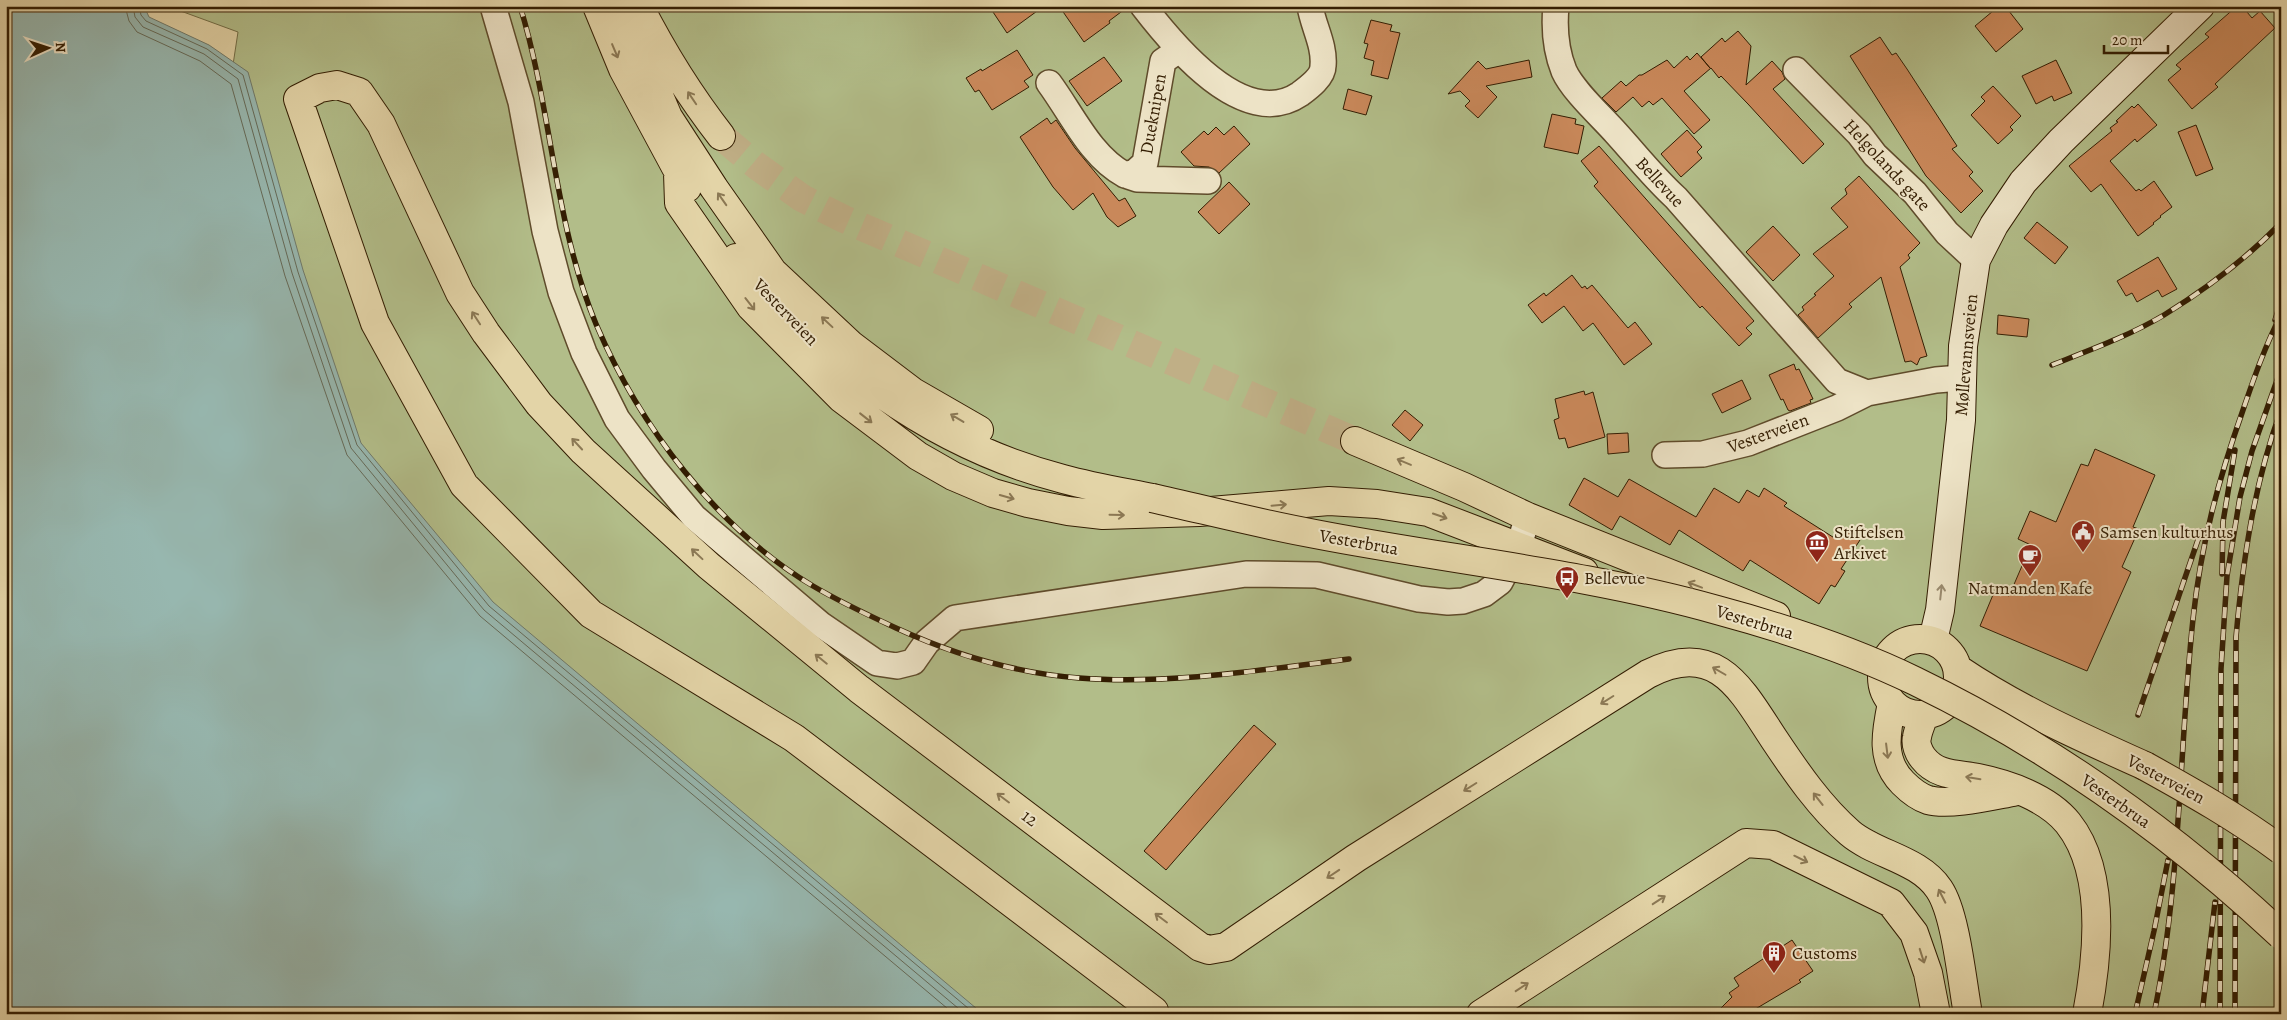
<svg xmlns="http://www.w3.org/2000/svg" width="2287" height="1020" font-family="Alegreya,serif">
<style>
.green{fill:#b2bd89;stroke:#726d46}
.water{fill:#97b7af;stroke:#6f796a}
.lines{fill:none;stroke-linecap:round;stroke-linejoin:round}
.shore{stroke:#656a58;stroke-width:1}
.building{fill:#c9885a;stroke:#331d02}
.trunk-tunnel{stroke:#c0af86;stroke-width:28;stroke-dasharray:28 14;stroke-linecap:butt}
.minor-casing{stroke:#5f4b2b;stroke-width:28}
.secondary-casing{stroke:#331d02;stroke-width:30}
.trunk-casing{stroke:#331d02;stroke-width:30}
.minor{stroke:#ede3c6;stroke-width:25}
.secondary{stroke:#ede3c6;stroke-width:28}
.trunk{stroke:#e3d4a7;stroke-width:28}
.rail-casing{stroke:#331d02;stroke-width:5.5}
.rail{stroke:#ede3c6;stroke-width:4;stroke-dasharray:11;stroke-linecap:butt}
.trunk-bridge-casing{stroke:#331d02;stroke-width:30;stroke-linecap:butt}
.trunk-bridge{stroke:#e3d4a7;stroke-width:28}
.oneway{stroke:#8b7854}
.oneway2{stroke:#998a6e}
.labels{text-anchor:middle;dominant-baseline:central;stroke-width:4;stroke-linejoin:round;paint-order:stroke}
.street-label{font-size:18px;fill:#331d02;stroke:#ede3c6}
.poi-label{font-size:18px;fill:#331d02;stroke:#ede3c6;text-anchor:start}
</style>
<rect width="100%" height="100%" fill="#e3d4a7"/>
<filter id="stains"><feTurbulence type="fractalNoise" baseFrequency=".004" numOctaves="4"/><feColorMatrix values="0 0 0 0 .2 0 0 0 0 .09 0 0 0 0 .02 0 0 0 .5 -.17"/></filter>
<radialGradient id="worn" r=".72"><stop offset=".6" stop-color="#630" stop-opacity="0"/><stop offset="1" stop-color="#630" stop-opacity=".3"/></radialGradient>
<path class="green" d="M167,6H2281V1014H969L493,629L357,455L231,78L238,32Z"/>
<path class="water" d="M6,6H144L149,17L209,45L248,72L303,270L361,443L493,602L983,1014H6Z"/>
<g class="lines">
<path class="shore" d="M125,6L129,21L137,32L200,61L231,84L285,276L347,455L480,616L954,1014
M133,6L135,17L143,27L204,54L238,79L292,273L351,448L484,610L965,1014
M139,6L141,15L146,21L207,49L243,75L298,272L357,445L489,606L975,1014"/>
</g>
<path class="building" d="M989,6H1044L1007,33Z
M1059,6H1129L1109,21L1110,23L1084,42Z
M1999,6H2005L2023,29L1996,52L1975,26Z
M2237,6H2242L2252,18L2260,11L2275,28L2215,84L2218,87L2192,109L2168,80L2181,69L2176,65L2209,37L2205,34Z
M1371,20L1392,25L1390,31L1400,33L1388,79L1371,75L1374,61L1364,58L1368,44L1364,43Z
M1738,31L1751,46L1746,85L1772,61L1782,72L1785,79L1773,89L1824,144L1803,164L1748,104L1721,76L1719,78L1711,68L1684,91L1710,120L1694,134L1662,98L1653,105L1649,101L1642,107L1633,97L1616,112L1602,98L1621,81L1626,86L1639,75H1642L1667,60L1674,68L1687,56L1690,60L1697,53L1710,68L1701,57L1722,38L1725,42Z
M1880,37L1892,55L1896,53L1907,69L1957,146L1952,149L1973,172L1969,176L1983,191L1961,213L1926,176L1850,56Z
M1017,50L1033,75L1024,81L1029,87L992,110L979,90L975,92L966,78L981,69L982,71Z
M1104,57L1122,81L1087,106L1069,81Z
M1529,60L1532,77L1486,86L1497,97L1478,118L1465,106L1470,101L1460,91L1448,94L1478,61L1486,69Z
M2056,60L2072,93L2054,101L2052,96L2036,104L2022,76Z
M1993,86L2021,116L2010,127L2013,130L1998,144L1971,115L1985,101L1981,97Z
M1348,89L1372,96L1366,115L1343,109Z
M2138,104L2157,125L2137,142L2135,139L2110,161L2136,191L2139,189L2141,191L2154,181L2172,207L2160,216L2161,217L2153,223L2154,224L2138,236L2101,184L2091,192L2069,166L2112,131L2110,128L2118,122L2116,121L2132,106L2134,108Z
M1552,114L1576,119L1575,124L1584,126L1578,154L1544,147Z
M1047,118L1051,124L1056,120L1075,148L1119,201L1125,198L1136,216L1118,227L1107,217L1093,193L1073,210L1053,187L1020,137Z
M2196,125L2213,169L2196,176L2178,132Z
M1234,126L1250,144L1219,173L1209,167L1194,166L1181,152L1204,131L1208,135L1216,127L1224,135Z
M1687,130L1702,147L1697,152L1702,158L1681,177L1661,154Z
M1599,146L1754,321L1746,328L1752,334L1739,346L1702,306L1700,308L1594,186L1598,182L1581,161Z
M1859,176L1920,243L1908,255L1910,258L1900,267L1927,356L1920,358L1917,365L1911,361L1905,362L1881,277L1849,304L1852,307L1818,338L1798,315L1804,310L1802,307L1816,295L1814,294L1834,276L1813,254L1848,227L1831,208L1847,194L1845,189Z
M1229,182L1250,204L1219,234L1198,212Z
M2037,222L2068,247L2055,264L2024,238Z
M1773,226L1800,255L1773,281L1746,252Z
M2158,257L2177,289L2162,297L2158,290L2137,302L2132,293L2126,296L2117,281Z
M1572,275L1582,288L1585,286L1587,289L1592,285L1628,328L1635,322L1652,344L1624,365L1593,323L1583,331L1564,306L1542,323L1528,305L1544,293L1546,296Z
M1998,315L2029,319L2027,337L1997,334Z
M1794,364L1796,370L1799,369L1813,399L1810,400L1811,403L1790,411L1788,410L1783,399L1781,400L1769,375Z
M1742,380L1751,399L1722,413L1712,394Z
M1584,391L1585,395L1593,392L1605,437L1568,448L1565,438L1559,439L1554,420L1559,418L1555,399Z
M1405,410L1423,425L1410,441L1392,425Z
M1628,433L1629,452L1608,454L1607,434Z
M2095,449L2155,475L2133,527L2139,529L2122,567L2131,572L2087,671L1980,626L1995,590L2009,596L2031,545L2018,539L2030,511L2056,522L2081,464L2088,466Z
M1584,478L1618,497L1629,479L1696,517L1714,488L1739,503L1747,490L1759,497L1764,488L1787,503L1784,506L1836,539L1842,529L1860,540L1841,569L1845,571L1835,587L1831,585L1819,604L1750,560L1743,571L1679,530L1670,545L1620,516L1612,530L1569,505Z
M1254,725L1276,744L1166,870L1144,851Z
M1792,940L1813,971L1799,980L1801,982L1747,1014H1715L1732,997L1729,993L1739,986L1734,978Z"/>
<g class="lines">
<path class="trunk-tunnel" d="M721,136L757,166L802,198L844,219L1355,441"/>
<g class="minor-casing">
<path id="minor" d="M493,6L521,102L545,231L561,292L584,353L617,419L654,469L694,517L820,624L877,663L897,666L913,662L927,642L955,618L1246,574L1317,575L1419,599L1448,602L1463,601L1484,594L1500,582L1518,548L1528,517
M1143,6C1173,45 1244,132 1300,94C1308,88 1323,77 1323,66C1325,45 1313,26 1310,6
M1556,6C1554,27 1556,51 1564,71C1573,91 1601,116 1616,133C1636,155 1654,178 1676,198L1837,381L1867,393L1936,380L1961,378
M1796,70L1859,134L1875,155L1915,193L1947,233L1976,260
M1049,83C1072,114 1090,156 1125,175L1135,172L1145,163L1163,61L1179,50
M1125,175L1137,179L1208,181
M1665,455L1703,454L1748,443L1837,408L1867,393"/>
</g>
<g class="secondary-casing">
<path id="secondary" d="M1933,640L1940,610L1961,420L1963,346L1976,260L1994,225L2023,182L2061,141L2200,6"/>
</g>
<g class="trunk-casing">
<path id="trunk" d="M597,6L623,69L687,188
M621,6L668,117L714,188L773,272L851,345L913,392L979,430
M639,6C663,53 689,95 721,136
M678,173L679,203L751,307L841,398L918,456L953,476L993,493L1028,503L1068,511L1103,515L1199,512L1329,501L1377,504L1428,512L1584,572
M736,258C824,362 929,444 1063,479C1092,487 1122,492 1152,498
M1355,441L1464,487L1528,517L1776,616
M1882 677a38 38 0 1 1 76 0a38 38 0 1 1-76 0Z
M1958,669C2017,709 2081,737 2145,766
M1892,703C1886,732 1880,760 1903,783C1910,790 1919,797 1928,800C1949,806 1991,796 2013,792
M1924,715C1922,722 1918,730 1917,737C1915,744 1919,753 1923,758C1937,776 1957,774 1978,778C2008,784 2048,798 2068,823C2107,872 2098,956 2087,1014
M1154,1014V1011L1116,982L794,738L591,614L464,485L375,323L298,99L320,88L337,85L359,92L381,124L460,293L486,333L539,404L583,451L709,566L859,689L1200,947L1209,950L1226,947L1356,858L1648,674C1717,639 1741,689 1774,739C1796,772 1820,807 1850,833C1876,855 1919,859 1939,889C1956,914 1962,982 1968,1014
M1481,1014L1746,843L1773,845L1891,903L1914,933L1928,973L1936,1014"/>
</g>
<use href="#minor" class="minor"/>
<use href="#secondary" class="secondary"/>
<use href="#trunk" class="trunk"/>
<g class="rail-casing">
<path id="rail" d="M520,6C552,110 554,223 596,324C639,425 717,529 813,586C840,602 868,615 896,628C955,655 1014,673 1079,678C1167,685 1262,670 1349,659
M2275,320L2281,301
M2052,365C2090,350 2129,336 2164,315C2206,289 2247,258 2281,223
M2280,538L2281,536
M2222,574L2223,522L2235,450
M2138,715L2201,531
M2135,1014L2154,931L2168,860
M2154,1014C2181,884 2179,750 2193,619C2201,544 2218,481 2243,410C2254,378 2265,346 2281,315
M2202,1014L2215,902
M2220,1014L2221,669L2227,576L2240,497L2252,451L2281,369
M2235,1014L2236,637C2243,559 2254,484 2281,410"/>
</g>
<use href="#rail" class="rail"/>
<g class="trunk-bridge-casing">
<path id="trunk-bridge" d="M1152,498C1206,510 1260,524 1315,534C1449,560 1585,573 1717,610C1784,628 1853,651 1915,681C2049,746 2172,833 2281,935
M2145,766C2192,792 2238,818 2281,850"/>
</g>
<use href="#trunk-bridge" class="trunk-bridge"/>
</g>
<defs><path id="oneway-shaft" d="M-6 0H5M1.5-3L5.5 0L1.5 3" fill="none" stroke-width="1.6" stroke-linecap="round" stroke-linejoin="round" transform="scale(1.25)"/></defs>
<g class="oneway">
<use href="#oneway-shaft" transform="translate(615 51) rotate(67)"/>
<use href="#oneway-shaft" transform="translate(692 98) rotate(-124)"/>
<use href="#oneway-shaft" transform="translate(722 199) rotate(-125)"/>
<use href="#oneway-shaft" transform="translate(750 304) rotate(52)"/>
<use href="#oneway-shaft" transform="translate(476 318) rotate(-123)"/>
<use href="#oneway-shaft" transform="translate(827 322) rotate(-137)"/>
<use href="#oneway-shaft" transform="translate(866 418) rotate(38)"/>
<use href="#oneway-shaft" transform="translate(957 418) rotate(-149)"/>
<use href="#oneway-shaft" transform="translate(577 444) rotate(-133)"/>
<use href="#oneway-shaft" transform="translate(1404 462) rotate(-157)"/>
<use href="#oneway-shaft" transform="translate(1007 497) rotate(16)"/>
<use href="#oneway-shaft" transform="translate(1279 505) rotate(-5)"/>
<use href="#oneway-shaft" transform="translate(1117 515) rotate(1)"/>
<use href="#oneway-shaft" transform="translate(1440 516) rotate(19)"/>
<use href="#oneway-shaft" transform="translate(697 554) rotate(-137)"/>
<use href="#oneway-shaft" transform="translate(1695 585) rotate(-159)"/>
<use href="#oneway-shaft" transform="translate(821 659) rotate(-141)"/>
<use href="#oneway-shaft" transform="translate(1719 671) rotate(-150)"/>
<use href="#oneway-shaft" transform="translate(1607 700) rotate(148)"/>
<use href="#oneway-shaft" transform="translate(1887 751) rotate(83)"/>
<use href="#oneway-shaft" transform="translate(1973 778) rotate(-171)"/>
<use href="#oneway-shaft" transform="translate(1470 787) rotate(148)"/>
<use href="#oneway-shaft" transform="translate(1003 798) rotate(-143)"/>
<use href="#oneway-shaft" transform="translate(1818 799) rotate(-128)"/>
<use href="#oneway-shaft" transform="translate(1801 859) rotate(26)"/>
<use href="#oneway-shaft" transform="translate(1333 874) rotate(146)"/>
<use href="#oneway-shaft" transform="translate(1942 896) rotate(-117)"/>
<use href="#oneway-shaft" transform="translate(1659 900) rotate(-33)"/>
<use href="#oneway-shaft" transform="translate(1161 918) rotate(-143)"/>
<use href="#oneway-shaft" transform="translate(1922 956) rotate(72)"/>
<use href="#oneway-shaft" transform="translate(1522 987) rotate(-33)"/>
</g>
<use class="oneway2" href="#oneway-shaft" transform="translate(1941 592) rotate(-84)"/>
<defs>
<g id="civic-pin" transform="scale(1.25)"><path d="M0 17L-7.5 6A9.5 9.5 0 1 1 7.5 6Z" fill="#8f2418" stroke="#ede3c6"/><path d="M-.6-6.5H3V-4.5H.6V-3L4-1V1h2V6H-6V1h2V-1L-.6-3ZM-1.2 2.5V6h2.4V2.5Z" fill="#fff"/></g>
<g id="museum-pin" transform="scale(1.25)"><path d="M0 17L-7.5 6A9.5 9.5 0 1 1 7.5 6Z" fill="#8f2418" stroke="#ede3c6"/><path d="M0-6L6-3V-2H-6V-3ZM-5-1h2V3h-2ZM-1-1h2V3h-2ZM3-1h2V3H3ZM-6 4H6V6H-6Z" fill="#fff"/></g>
<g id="cafe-pin" transform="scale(1.25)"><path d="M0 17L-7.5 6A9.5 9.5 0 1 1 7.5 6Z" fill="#8f2418" stroke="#ede3c6"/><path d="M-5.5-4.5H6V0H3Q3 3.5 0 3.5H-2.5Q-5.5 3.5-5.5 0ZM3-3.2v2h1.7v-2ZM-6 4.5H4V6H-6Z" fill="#fff"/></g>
<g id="bus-pin" transform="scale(1.25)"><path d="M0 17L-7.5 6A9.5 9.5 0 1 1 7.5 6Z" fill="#8f2418" stroke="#ede3c6"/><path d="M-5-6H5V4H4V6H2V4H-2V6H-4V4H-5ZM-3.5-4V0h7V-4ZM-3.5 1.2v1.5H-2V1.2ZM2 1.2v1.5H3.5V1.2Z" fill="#fff"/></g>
<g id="building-pin" transform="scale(1.25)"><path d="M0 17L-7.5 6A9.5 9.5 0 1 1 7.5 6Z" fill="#8f2418" stroke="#ede3c6"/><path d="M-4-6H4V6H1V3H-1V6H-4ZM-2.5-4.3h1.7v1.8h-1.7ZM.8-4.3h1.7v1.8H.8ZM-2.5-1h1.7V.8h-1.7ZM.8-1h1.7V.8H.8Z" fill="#fff"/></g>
</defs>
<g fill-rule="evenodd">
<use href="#civic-pin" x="2083" y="532"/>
<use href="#museum-pin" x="1817" y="542"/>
<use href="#cafe-pin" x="2030" y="556"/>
<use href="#bus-pin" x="1567" y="578"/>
<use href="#building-pin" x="1774" y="953"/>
</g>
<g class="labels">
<g class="street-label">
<text transform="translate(1153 114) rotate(-80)">Dueknipen</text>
<text transform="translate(1887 165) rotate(47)">Helgolands gate</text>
<text transform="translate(1660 182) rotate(47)">Bellevue</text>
<text transform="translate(786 312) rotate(46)">Vesterveien</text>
<text transform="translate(1966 355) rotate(-85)">Møllevannsveien</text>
<text transform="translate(1768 433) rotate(-20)">Vesterveien</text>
<text transform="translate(1359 542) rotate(10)">Vesterbrua</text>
<text transform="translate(1755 622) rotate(17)">Vesterbrua</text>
<text transform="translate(2166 779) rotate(28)">Vesterveien</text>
<text transform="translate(2116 801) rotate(35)">Vesterbrua</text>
<text transform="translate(1030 818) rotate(37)">12</text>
</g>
<g class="poi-label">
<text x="1834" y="532">Stiftelsen<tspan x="1834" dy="21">Arkivet</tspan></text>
<text x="2100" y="532">Samsen kulturhus</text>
<text x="1584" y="578">Bellevue</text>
<text x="2030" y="588" text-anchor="middle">Natmanden Kafe</text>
<text x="1792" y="953">Customs</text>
</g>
</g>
<rect width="2287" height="1020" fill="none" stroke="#e3d4a7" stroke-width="25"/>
<rect x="8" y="8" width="2272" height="1005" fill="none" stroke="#331d02" stroke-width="2.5"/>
<rect x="12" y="12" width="2262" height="995" fill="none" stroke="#331d02"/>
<g transform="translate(48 48) rotate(87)" stroke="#ede3c6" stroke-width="4" paint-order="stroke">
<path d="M0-4L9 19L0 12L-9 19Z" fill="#331d02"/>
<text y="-8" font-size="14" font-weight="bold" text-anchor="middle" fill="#331d02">N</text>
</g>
<path d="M2104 45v8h64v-8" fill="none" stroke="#331d02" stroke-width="2.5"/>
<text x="2112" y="45" font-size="15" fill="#331d02" stroke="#ede3c6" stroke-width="4" paint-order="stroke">20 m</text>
<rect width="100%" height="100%" filter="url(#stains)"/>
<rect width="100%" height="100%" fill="url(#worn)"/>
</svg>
